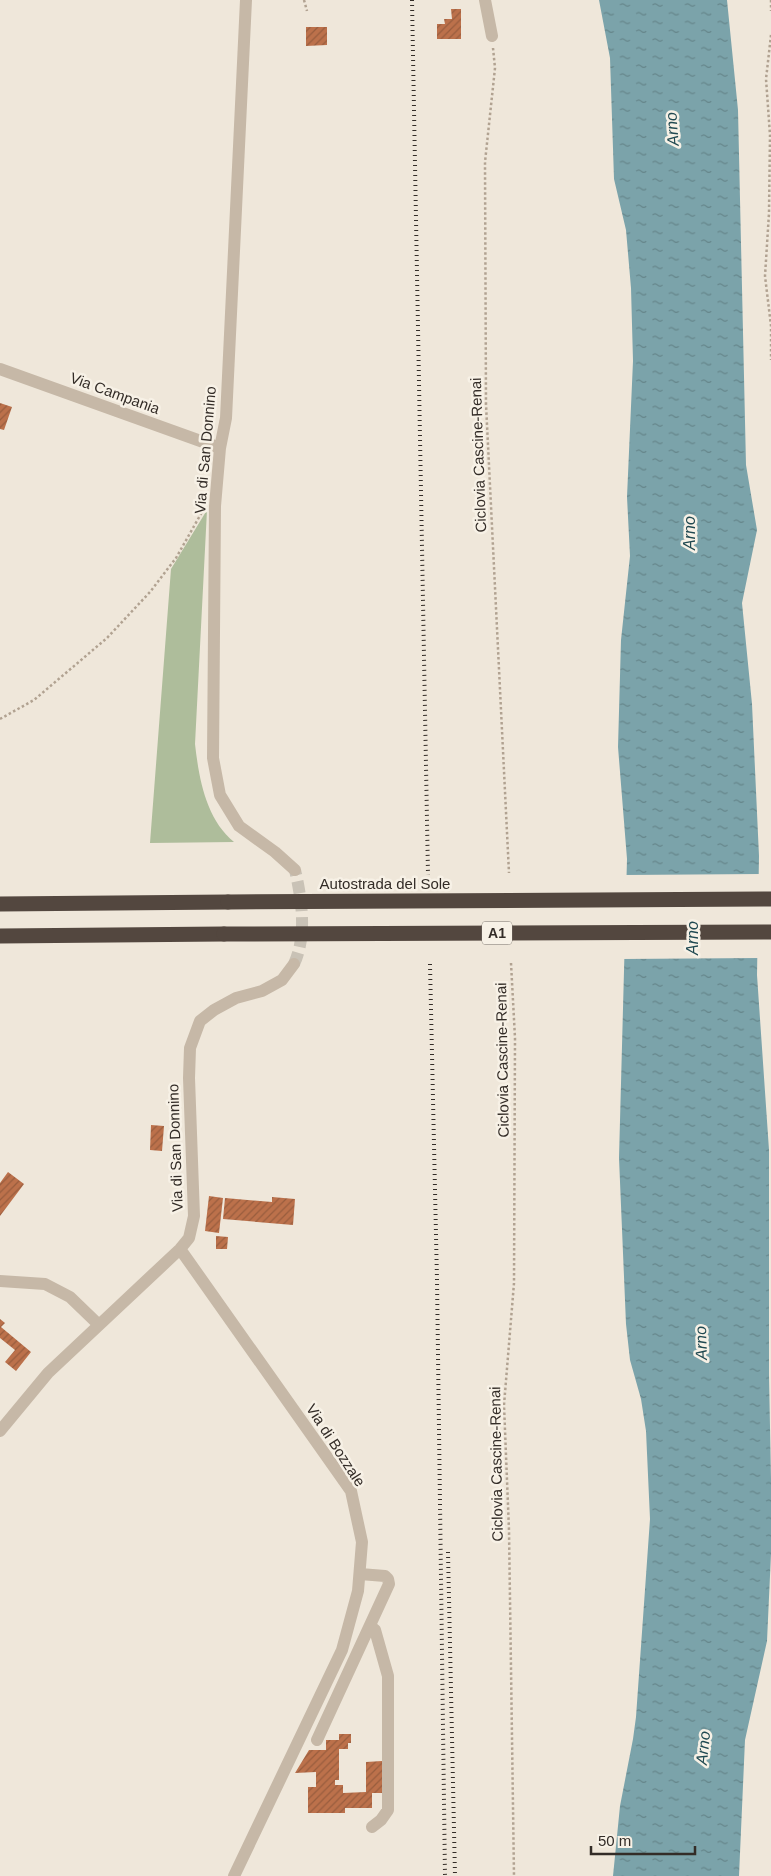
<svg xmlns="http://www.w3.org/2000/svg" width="771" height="1876" font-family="Arial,sans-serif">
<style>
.green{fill:#aebd9b}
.water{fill:url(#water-ripples)}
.pier{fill:#efe7da}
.building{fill:url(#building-hatch)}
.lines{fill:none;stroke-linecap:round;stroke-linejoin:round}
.minor-tunnel{stroke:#c9c2b6;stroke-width:12;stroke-dasharray:12 6;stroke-linecap:butt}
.path{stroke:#b1a291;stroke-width:2.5;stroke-dasharray:2.5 2.5;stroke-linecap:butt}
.minor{stroke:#c6b8a7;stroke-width:12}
.highway{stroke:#53473f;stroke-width:15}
.rail{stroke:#332c27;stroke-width:4;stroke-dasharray:1 4;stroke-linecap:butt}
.highway-bridge{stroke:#53473f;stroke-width:15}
.labels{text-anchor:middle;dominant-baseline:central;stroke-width:5;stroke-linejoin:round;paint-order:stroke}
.shield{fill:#f7f1e6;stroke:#6e6760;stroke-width:1}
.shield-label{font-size:14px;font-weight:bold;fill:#332c27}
.street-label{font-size:15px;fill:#332c27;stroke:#f7f1e6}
.water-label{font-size:16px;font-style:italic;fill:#204951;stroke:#f7f1e6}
</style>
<defs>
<pattern id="water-ripples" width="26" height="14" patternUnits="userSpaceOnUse" patternTransform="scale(1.25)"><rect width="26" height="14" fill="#7ba3aa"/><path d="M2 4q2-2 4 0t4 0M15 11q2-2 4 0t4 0" fill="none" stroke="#65858a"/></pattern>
<pattern id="building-hatch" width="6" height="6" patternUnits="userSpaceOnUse" patternTransform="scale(1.25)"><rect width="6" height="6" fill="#bc714b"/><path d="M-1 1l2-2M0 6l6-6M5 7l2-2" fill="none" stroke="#995d3e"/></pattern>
</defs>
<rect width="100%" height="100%" fill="#efe7da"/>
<path class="green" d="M207,510L195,744C199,779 206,819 234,842L150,843L171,569Z"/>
<path class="water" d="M599,0H727L738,110L746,465L757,530L742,603L752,704L759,856L757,975L769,1150V1375L771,1479V1554L767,1641L745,1740L739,1876H613L620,1806L633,1739L636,1717L650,1519L646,1431L641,1399L630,1360L626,1324L619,1158L627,859L618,747L621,640L630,556L627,497L633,361L631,288L626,230L614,179L610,58Z"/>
<path class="pier" d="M761,874L760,958L622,959L624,875Z"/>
<path class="building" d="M451,9H461V39H437V24H445L444,19H452Z
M306,27H327V45L306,46Z
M0,403L12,407L4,430L0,429Z
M151,1125L164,1126L162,1151L150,1150Z
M8,1172L24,1184L0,1216V1183Z
M209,1196L223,1198L219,1233L205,1231Z
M272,1197L295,1199L293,1225L223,1219L225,1198L272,1202Z
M216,1236L228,1237L227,1249H216Z
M0,1319L5,1323L1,1327L31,1352L16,1371L5,1362L15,1350L0,1338Z
M339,1734H351V1743H348V1749H339V1780H335V1785H343V1793L366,1792V1762L382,1761V1793H372V1808H345V1813H308V1787H316V1772L295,1773L309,1750H326V1740H339Z"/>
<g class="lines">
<path class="minor-tunnel" d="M294,964C307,936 302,900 295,870"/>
<path class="path" d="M304,0L307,11
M771,0V11
M771,35L766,79L770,135L769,213L765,276L771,326V360
M493,48L495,68L485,162L486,404L509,873
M0,719L34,700L107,638L150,592L176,558L202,512
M511,963L515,1038L514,1283L504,1405L509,1530L514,1876"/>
<path class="minor" d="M246,0L226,418L220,448L215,506L213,758L220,795L239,826L275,852L295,870
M485,0L492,36
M0,369L220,448
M180,1249L351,1491L362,1542L358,1591L342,1650L234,1876
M0,1281L45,1284L70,1297L99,1325
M0,1431L48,1373L180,1249L189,1238L194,1216L189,1078L190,1048L200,1021L214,1010L236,998L262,991L282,980L294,964
M370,1626L375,1630L388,1676V1810L381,1820L372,1827
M317,1740L389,1584L388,1579L385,1576L360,1574"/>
<path class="highway" d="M0,904L228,902
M0,936L224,934"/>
<path class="rail" d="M412,0L428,875
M430,964L437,1280L445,1876
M448,1552L455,1876"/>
<path class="highway-bridge" d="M228,902L771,899
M224,934L771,932"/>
</g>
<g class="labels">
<rect class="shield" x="482" y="921.5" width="30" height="23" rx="4"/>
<g class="shield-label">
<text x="497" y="933">A1</text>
</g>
<g class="street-label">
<text transform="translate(115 393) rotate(20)">Via Campania</text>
<text transform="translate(205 450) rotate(-85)">Via di San Donnino</text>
<text transform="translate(478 455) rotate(-92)">Ciclovia Cascine-Renai</text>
<text x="385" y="883">Autostrada del Sole</text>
<text transform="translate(502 1060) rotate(-91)">Ciclovia Cascine-Renai</text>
<text transform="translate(175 1148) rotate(-92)">Via di San Donnino</text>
<text transform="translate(336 1445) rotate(57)">Via di Bozzale</text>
<text transform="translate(496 1464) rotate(-91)">Ciclovia Cascine-Renai</text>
</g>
<g class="water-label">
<text transform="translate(672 129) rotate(-94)">Arno</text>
<text transform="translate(689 533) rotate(-90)">Arno</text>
<text transform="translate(692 938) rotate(-90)">Arno</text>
<text transform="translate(701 1343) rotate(-92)">Arno</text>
<text transform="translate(703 1748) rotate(-84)">Arno</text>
</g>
</g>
<path d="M591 1846v8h104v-8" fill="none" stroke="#332c27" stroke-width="2.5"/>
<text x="598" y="1846" font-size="15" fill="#332c27" stroke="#f7f1e6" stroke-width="4" paint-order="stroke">50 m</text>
</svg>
